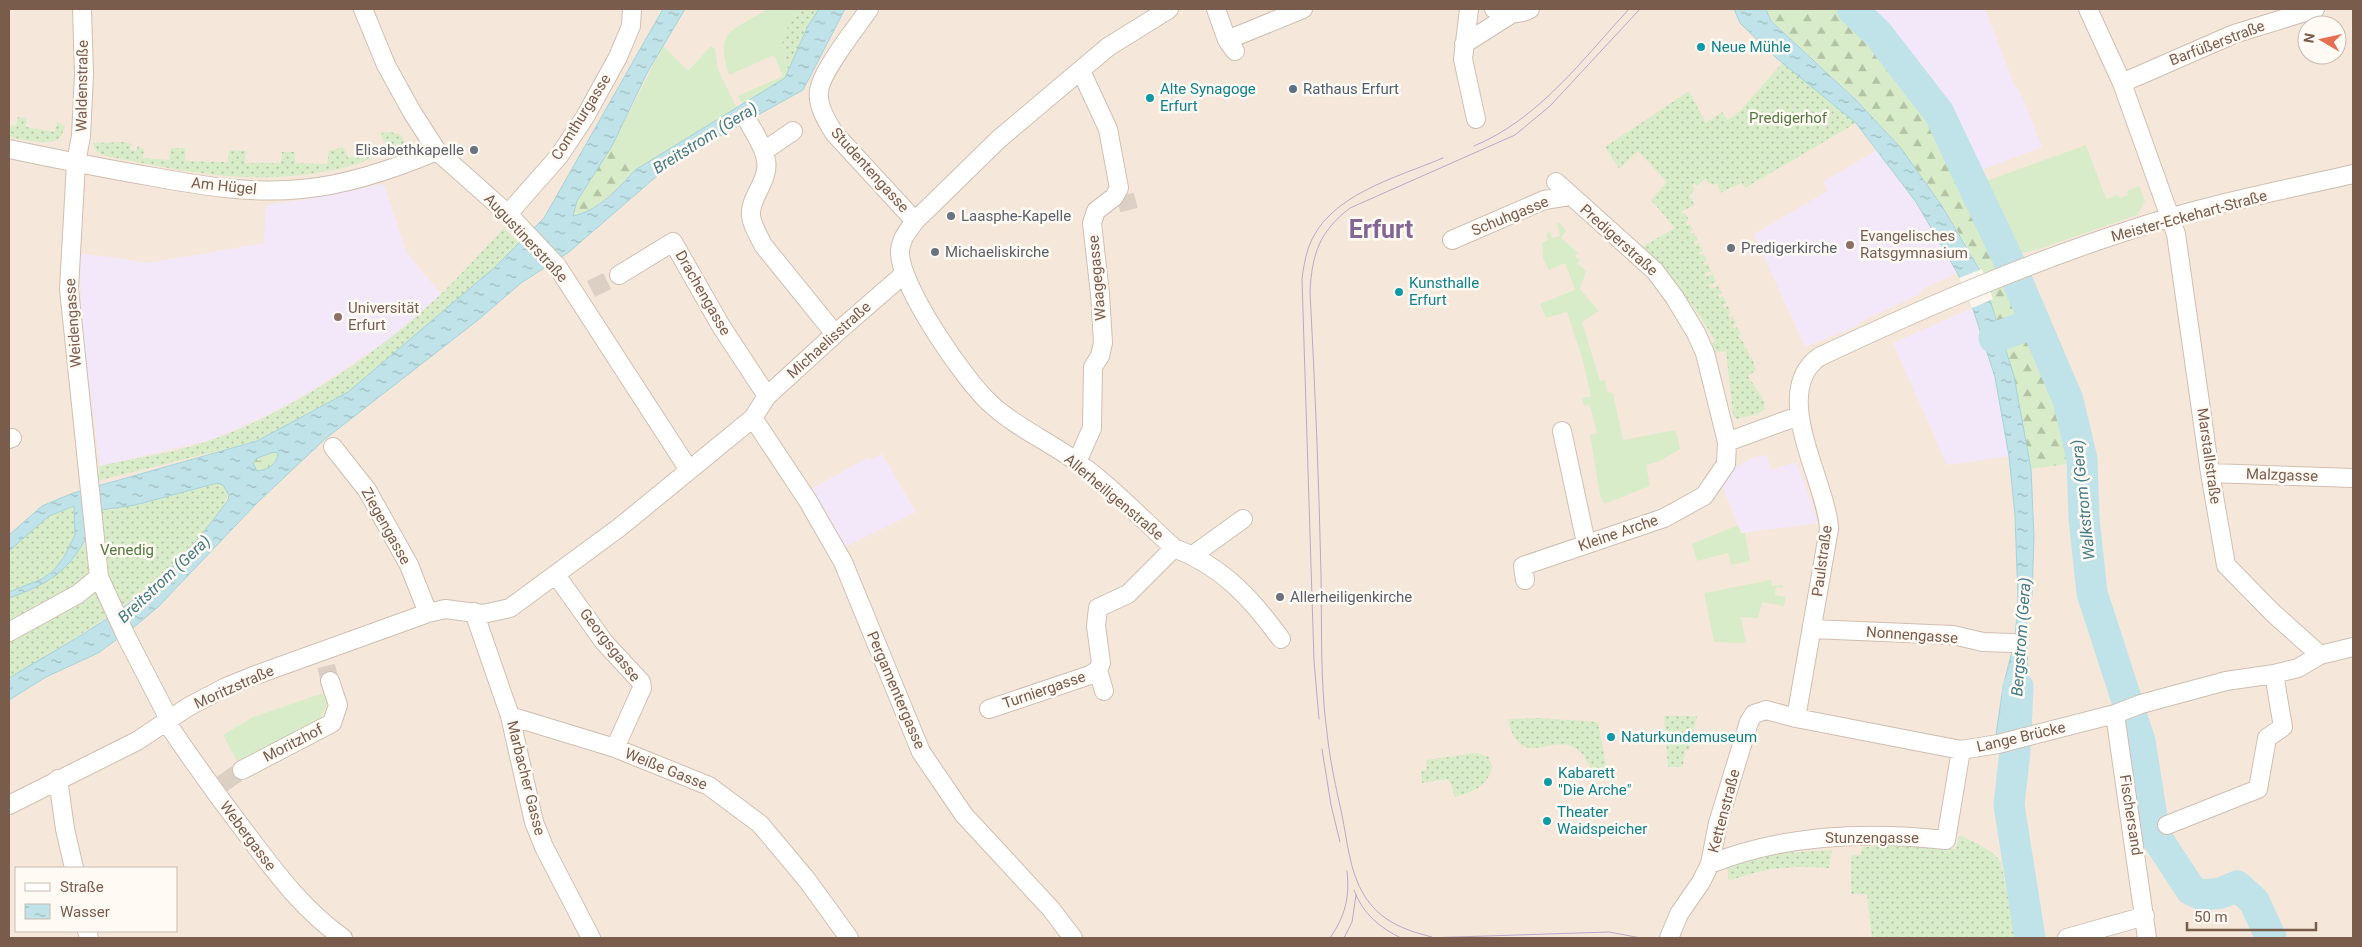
<svg xmlns="http://www.w3.org/2000/svg" width="2362" height="947" font-family="Roboto,sans-serif">
<style>
.residential{fill:#f5e8da;fill-rule:evenodd}
.education{fill:#f3e8fa}
.grass{fill:url(#grass-dots)}
.forest{fill:url(#forest-firs)}
.wetland{fill:url(#wetland-marsh)}
.garden{fill:#d8ecc9}
.water{fill:url(#water-ripples);stroke:#a5d3da;fill-rule:evenodd}
.pier{fill:#fdf6ec}
.lines{fill:none;stroke-linecap:round;stroke-linejoin:round}
.river{stroke:#bfe3e8;stroke-width:31}
.street-tunnel{stroke:#dcd0c4;stroke-width:18;stroke-dasharray:18 9;stroke-linecap:butt}
.street-casing{stroke:#d1beb0;stroke-width:20}
.street{stroke:#fff;stroke-width:18}
.tram{stroke:#b9a8c9;stroke-width:1}
.culture-dot{fill:#0f9aa8;stroke:#fffaf3;stroke-width:2}
.service-dot{fill:#5c6f8a;stroke:#fffaf3;stroke-width:2}
.worship-dot{fill:#6b7280;stroke:#fffaf3;stroke-width:2}
.education-dot{fill:#8d6e63;stroke:#fffaf3;stroke-width:2}
.labels{text-anchor:middle;dominant-baseline:central;stroke-width:5;stroke-linejoin:round;paint-order:stroke}
.street-label{font-size:15px;fill:#7a5c4d;stroke:#fffaf3}
.culture-label{font-size:15px;fill:#0d838f;stroke:#fffaf3;text-anchor:start}
.service-label{font-size:15px;fill:#4e5e75;stroke:#fffaf3;text-anchor:start}
.park-label{font-size:15px;fill:#537a41;stroke:#fffaf3}
.worship-label{font-size:15px;fill:#5b616d;stroke:#fffaf3;text-anchor:start}
.education-label{font-size:15px;fill:#785e54;stroke:#fffaf3;text-anchor:start}
.water-label{font-size:16px;font-style:italic;fill:#437c86;stroke:#fffaf3}
.town-label{font-size:25px;font-weight:bold;fill:#846695;stroke:#fffaf3}
</style>
<defs>
<pattern id="grass-dots" width="8" height="8" patternUnits="userSpaceOnUse" patternTransform="scale(1.25)"><rect width="8" height="8" fill="#d8ecc9"/><path d="M2 2h.1M6 6h.1" fill="none" stroke="#b4c2a5" stroke-width="1.8" stroke-linecap="round"/></pattern>
<pattern id="forest-firs" width="22" height="20" patternUnits="userSpaceOnUse" patternTransform="scale(1.25)"><rect width="22" height="20" fill="#d8ecc9"/><path d="M5 1l3.5 6h-7zM16 11l3.5 6h-7z" fill="#b4c2a5"/></pattern>
<pattern id="wetland-marsh" width="20" height="14" patternUnits="userSpaceOnUse" patternTransform="scale(1.25)"><rect width="20" height="14" fill="#d8ecc9"/><path d="M1 5h8M5 5V1M11 12h8M15 12V8" fill="none" stroke="#b4c2a5"/></pattern>
<pattern id="water-ripples" width="26" height="14" patternUnits="userSpaceOnUse" patternTransform="scale(1.25)"><rect width="26" height="14" fill="#bfe3e8"/><path d="M2 4q2-2 4 0t4 0M15 11q2-2 4 0t4 0" fill="none" stroke="#a0bbbe"/></pattern>
</defs>
<rect width="100%" height="100%" fill="#fdf6ec"/>
<path class="residential" d="M9,9H2353V938H9ZM2307,25H2337V55H2307ZM16,868H176V931H16Z"/>
<path class="education" d="M1863,9H1985L2013,82L2021,94L2042,147L1976,172L1962,136L1934,90L1893,41Z
M1877,150L1915,202L1957,273L1922,289L1920,294L1864,320L1857,326L1805,347L1754,234L1828,191L1823,182Z
M384,184L406,252L441,294L387,341L308,393L266,416L211,440L100,466L81,318L80,253L148,263L264,243L266,205L308,199Z
M1972,308L1995,377L2009,456L1947,465L1893,343Z
M882,454L916,512L845,547L811,489L869,457L871,460Z
M1766,455L1771,470L1797,462L1818,523L1741,533L1723,488L1724,481L1733,469L1749,459Z"/>
<path class="grass" d="M800,9H819L808,26L788,71L781,37Z
M1783,62L1856,123L1745,188L1735,172L1741,183L1720,193L1717,182L1714,185L1707,182L1706,178L1697,186L1694,183L1692,186L1695,188L1688,198H1692L1694,205L1681,212L1682,214L1685,213L1689,220L1685,222L1687,225L1690,224L1693,230L1690,232L1691,234L1694,233L1698,240L1694,242L1695,245L1699,243L1703,251L1699,252L1700,255L1704,254L1707,261L1703,263L1704,265L1708,264L1711,271L1704,274L1705,277L1713,274L1716,282L1709,285L1711,289L1718,286L1722,293L1718,295L1719,298L1723,296L1727,303L1723,305L1724,308L1728,306L1731,313L1728,315L1729,318L1733,316L1736,323L1732,325L1734,328L1737,327L1741,334L1738,336L1740,339L1742,338L1745,348H1747L1750,358H1752L1756,370L1748,376L1764,401L1765,409L1758,414L1736,419L1733,415L1726,351L1715,352L1712,344L1715,341C1694,304 1671,275 1638,249L1675,228L1651,200L1667,182L1638,151L1619,169L1605,147L1689,91L1706,123L1722,112L1728,120L1740,111Z
M18,117L27,118L26,127L55,132L57,122L65,126C63,131 62,137 57,140C50,145 18,139 9,137V125L16,126Z
M391,132L401,135L406,145C387,152 368,161 349,166C338,170 326,171 315,173C242,185 181,170 110,157C101,154 94,153 93,143L126,142L131,144L130,150L136,151L138,146L144,149L143,158L169,160L171,148H185V161L228,162L229,150L246,151L245,163H281L282,152H295V163L327,164L329,151L343,147L348,158L385,144L380,133Z
M504,228L519,243L495,267L348,392L257,441L97,481L100,466C135,458 179,452 211,440C291,412 381,352 441,294C463,273 483,250 504,228Z
M217,483C236,486 225,503 219,512C162,590 89,629 9,678V598C66,578 74,562 101,510L138,504Z
M74,506L75,536L64,557L54,570L42,579L9,592V551L49,516Z
M1664,716H1697L1689,750H1685L1683,767H1668Z
M1540,718L1598,722L1607,770L1593,772C1589,765 1584,754 1577,749C1553,731 1520,774 1508,719Z
M1477,753L1489,757L1492,767C1488,786 1472,793 1454,797L1453,789L1448,779L1422,783L1421,771L1427,770L1426,760Z
M1959,835C1974,842 1990,848 2001,862L2016,938H1872L1867,894H1851V855H1861L1862,847L1883,846L1884,839L1913,846L1956,849Z
M1832,850L1829,868C1793,865 1763,868 1729,881L1727,866L1764,854Z"/>
<path class="forest" d="M1767,9H1841L1871,39L1929,114L1973,196L2044,366L2060,419L2067,464L2031,469L2014,376L1983,274L1943,206L1900,147L1857,100L1772,21Z
M612,146L635,170C618,188 597,211 572,216L577,201Z"/>
<path class="wetland" d="M274,452L278,453C277,465 267,470 256,471L252,463L257,458Z"/>
<path class="garden" d="M767,9H800L781,37L788,71L785,78L743,105L738,96L783,76L774,55L729,75C714,27 734,32 767,9Z
M663,46L688,71L711,46L715,49L718,70L737,108L635,170L612,146Z
M2086,145L2106,199L2118,195L2120,198L2128,195L2127,191L2139,186L2145,201L2137,215L2039,249L2017,254L1983,182Z
M1557,223H1560L1566,231L1561,238L1578,253L1575,256L1580,260L1577,263L1586,271L1580,289L1599,311L1582,322L1600,381L1605,380L1607,392L1613,393L1623,440L1676,430L1680,449L1660,461L1646,465L1650,486L1604,504L1600,495L1590,435L1597,433L1590,405L1584,406L1582,398L1591,396L1582,357L1567,312L1546,318L1540,304L1575,290L1565,263L1549,270L1543,258L1542,243L1548,240L1546,233L1550,232L1552,238L1560,236Z
M1738,525L1741,533H1745L1750,561L1731,565L1728,553L1697,561L1692,544Z
M1771,580L1772,586L1783,585V588L1776,587L1775,595L1786,597L1784,606L1762,602L1758,618L1741,617L1746,643L1714,642L1704,593Z
M326,692L327,704L320,719L258,751L239,765L223,735L253,717Z"/>
<path class="water" d="M663,9H685L647,73L612,146L577,201L573,216C598,211 619,188 635,170L785,78L808,26L819,9H845L803,90L673,162L569,252L521,283L478,320L325,439L257,503L158,607L134,627L98,653L46,677L9,700V678C58,648 111,621 155,582C183,559 207,529 228,500L229,495L223,485L217,483L135,505L101,510C74,562 66,578 9,598V592L42,579L54,570L64,557L75,535L74,506L49,516L9,551V535L42,506L73,493L257,441L348,392L495,267L544,218ZM274,452L278,453C277,465 267,470 257,471L253,463L257,458Z
M1734,9H1766L1771,21L1856,100L1900,147L1942,206L1982,274L2014,376L2031,469L2034,537L2032,595L2026,627L2028,671L2025,696L2032,725L1996,735L2003,687L2015,639L2018,600L2015,515L2009,456L1995,377L1973,309L1958,274L1916,202L1856,123L1774,56L1740,23Z"/>
<path class="pier" d="M1982,269L1993,299L1972,308L1959,278Z"/>
<g class="lines">
<path class="river" d="M1852,9L1878,34L1939,113L2007,257L2068,400L2082,459L2084,518L2092,593L2140,741L2155,835L2191,890L2202,895L2221,893L2237,886L2254,901L2271,938
M1994,338L2034,323
M2018,687L2015,751L2009,805L2030,938"/>
<path class="street-tunnel" d="M1125,195L1129,210
M591,289L619,275
M326,666L330,681
M222,784L242,770"/>
<g class="street-casing">
<path id="street" d="M82,9L84,74L81,136L76,163L69,289L99,577L126,636L170,721
M363,9L386,65L412,112L437,151L508,214L557,266L689,470
M869,9C857,27 821,71 819,91C817,106 827,121 834,133L915,221
M1169,9L1108,47L999,139L915,221C908,231 901,238 900,251C898,284 966,383 992,405C1017,428 1050,442 1077,462C1112,487 1142,519 1174,548C1222,566 1252,599 1281,639
M1216,9L1227,40L1235,51
M1469,9L1463,59L1476,119
M1494,9C1506,12 1519,16 1530,9
M2088,9L2122,83L2176,234L2210,473L2226,565L2273,613L2320,655
M1227,40L1303,9
M1464,44L1513,13
M2122,83L2234,34L2315,9
M748,121C754,133 764,146 766,160C770,181 749,197 751,216C752,226 759,236 763,245L835,334
M9,149C57,159 106,169 154,177C203,186 252,194 302,189C348,185 394,169 437,151
M764,151L793,131
M508,214L559,156L585,117L618,57L631,26L632,9
M1452,240L1544,200L1570,196
M619,275L673,242L721,326L767,396
M753,418L808,501L843,562L921,752L964,815L1051,909L1073,938
M1562,431L1586,543
M9,439L12,438
M1727,442L1790,419L1800,420
M333,447L367,490L409,565L428,613
M1077,462L1092,428L1093,367L1100,356L1103,343L1100,294L1092,223L1096,211L1114,197L1119,188L1108,129L1081,71
M2210,473L2353,478
M1193,555L1243,519
M556,575L604,642L641,682L642,688L615,748
M1525,580L1523,566L1664,518L1704,496L1726,464L1727,442L1705,353L1696,333L1675,298L1655,271L1556,182
M474,612L510,716L534,822L544,847L591,938
M1812,629L1953,635L1983,642L2013,643
M9,632L78,594L99,577
M1098,670L1104,691
M989,709L1090,675L1098,670L1101,663L1096,626L1098,608L1128,594L1174,548
M2115,714L2147,938
M510,716L615,748L709,786L760,824L807,880L849,938
M1796,718L1829,529C1827,482 1769,393 1819,357C1921,309 2022,265 2130,230C2202,206 2279,191 2353,174
M167,723C194,763 222,802 252,841C279,877 306,912 343,938
M242,770L332,723L338,705L330,681
M58,779L65,829L74,868
M9,805L137,741L188,707L226,687L253,676L428,613L445,609L483,614L510,608L620,527L753,418L767,396L835,334L904,274
M2167,825L2258,789L2267,738L2283,727L2274,674
M1710,864C1785,834 1866,831 1946,840L1961,750
M87,931L89,938
M1669,938L1679,914L1701,882L1710,864L1718,823L1749,722L1754,714L1766,710L1796,718L1961,750L1998,744L2115,714L2141,704L2226,681L2274,674L2298,668L2320,655L2353,647
M2067,938L2145,916"/>
</g>
<use href="#street" class="street"/>
<path class="tram" d="M1474,146C1539,119 1582,60 1629,9
M1319,719L1314,661L1302,279C1303,270 1305,259 1308,249C1326,195 1396,178 1443,158
M1322,749L1331,805L1340,842
M1354,890C1362,913 1380,928 1401,938
M1432,937C1404,930 1380,921 1364,895C1350,873 1347,840 1342,815C1336,788 1330,761 1327,733C1320,681 1322,627 1321,575C1319,481 1315,386 1310,292C1312,254 1319,232 1350,208L1515,135L1550,106L1640,9
M1330,938C1345,916 1350,898 1347,871
M1344,938L1352,922L1356,895
M1425,938L1609,932L1641,938"/>
</g>
<g class="culture-dot">
<circle cx="1701" cy="47" r="5"/>
<circle cx="1150" cy="98" r="5"/>
<circle cx="1399" cy="292" r="5"/>
<circle cx="1611" cy="737" r="5"/>
<circle cx="1548" cy="782" r="5"/>
<circle cx="1547" cy="821" r="5"/>
</g>
<circle class="service-dot" cx="1293" cy="89" r="5"/>
<g class="worship-dot">
<circle cx="474" cy="150" r="5"/>
<circle cx="951" cy="216" r="5"/>
<circle cx="1731" cy="248" r="5"/>
<circle cx="935" cy="252" r="5"/>
<circle cx="1280" cy="597" r="5"/>
</g>
<g class="education-dot">
<circle cx="1850" cy="245" r="5"/>
<circle cx="338" cy="317" r="5"/>
</g>
<g class="labels">
<g class="street-label">
<text transform="translate(2217 43) rotate(-21)">Barfüßerstraße</text>
<text transform="translate(82 86) rotate(-89)">Waldenstraße</text>
<text transform="translate(581 117) rotate(-58)">Comthurgasse</text>
<text transform="translate(870 170) rotate(48)">Studentengasse</text>
<text transform="translate(224 186) rotate(6)">Am Hügel</text>
<text transform="translate(1510 216) rotate(-22)">Schuhgasse</text>
<text transform="translate(2189 216) rotate(-15)">Meister-Eckehart-Straße</text>
<text transform="translate(526 238) rotate(47)">Augustinerstraße</text>
<text transform="translate(1619 240) rotate(42)">Predigerstraße</text>
<text transform="translate(1097 278) rotate(-95)">Waagegasse</text>
<text transform="translate(703 293) rotate(60)">Drachengasse</text>
<text transform="translate(73 323) rotate(-94)">Weidengasse</text>
<text transform="translate(829 340) rotate(-42)">Michaelisstraße</text>
<text transform="translate(2209 456) rotate(82)">Marstallstraße</text>
<text transform="translate(2282 475) rotate(2)">Malzgasse</text>
<text transform="translate(1114 497) rotate(40)">Allerheiligenstraße</text>
<text transform="translate(386 526) rotate(61)">Ziegengasse</text>
<text transform="translate(1618 533) rotate(-19)">Kleine Arche</text>
<text transform="translate(1822 561) rotate(-82)">Paulstraße</text>
<text transform="translate(1912 635) rotate(4)">Nonnengasse</text>
<text transform="translate(610 645) rotate(52)">Georgsgasse</text>
<text transform="translate(234 687) rotate(-24)">Moritzstraße</text>
<text transform="translate(896 690) rotate(67)">Pergamentergasse</text>
<text transform="translate(1044 690) rotate(-19)">Turniergasse</text>
<text transform="translate(2021 737) rotate(-13)">Lange Brücke</text>
<text transform="translate(293 743) rotate(-27)">Moritzhof</text>
<text transform="translate(666 769) rotate(22)">Weiße Gasse</text>
<text transform="translate(526 778) rotate(76)">Marbacher Gasse</text>
<text transform="translate(1724 811) rotate(-75)">Kettenstraße</text>
<text transform="translate(2131 815) rotate(81)">Fischersand</text>
<text transform="translate(248 836) rotate(53)">Webergasse</text>
<text x="1872" y="838">Stunzengasse</text>
</g>
<g class="culture-label">
<text x="1711" y="47">Neue Mühle</text>
<text x="1160" y="89">Alte Synagoge<tspan x="1160" dy="17">Erfurt</tspan></text>
<text x="1409" y="283">Kunsthalle<tspan x="1409" dy="17">Erfurt</tspan></text>
<text x="1621" y="737">Naturkundemuseum</text>
<text x="1558" y="773">Kabarett<tspan x="1558" dy="17">"Die Arche"</tspan></text>
<text x="1557" y="812">Theater<tspan x="1557" dy="17">Waidspeicher</tspan></text>
</g>
<g class="service-label">
<text x="1303" y="89">Rathaus Erfurt</text>
</g>
<g class="park-label">
<text x="1788" y="118">Predigerhof</text>
<text x="127" y="550">Venedig</text>
</g>
<g class="worship-label">
<text x="464" y="150" text-anchor="end">Elisabethkapelle</text>
<text x="961" y="216">Laasphe-Kapelle</text>
<text x="1741" y="248">Predigerkirche</text>
<text x="945" y="252">Michaeliskirche</text>
<text x="1290" y="597">Allerheiligenkirche</text>
</g>
<g class="education-label">
<text x="1860" y="236">Evangelisches<tspan x="1860" dy="17">Ratsgymnasium</tspan></text>
<text x="348" y="308">Universität<tspan x="348" dy="17">Erfurt</tspan></text>
</g>
<g class="water-label">
<text transform="translate(705 138) rotate(-32)">Breitstrom (Gera)</text>
<text transform="translate(2083 500) rotate(-96)">Walkstrom (Gera)</text>
<text transform="translate(164 579) rotate(-43)">Breitstrom (Gera)</text>
<text transform="translate(2021 637) rotate(-86)">Bergstrom (Gera)</text>
</g>
<g class="town-label">
<text x="1381" y="229">Erfurt</text>
</g>
</g>
<rect width="2362" height="947" fill="none" stroke="#7a5c4d" stroke-width="20"/>
<rect x="15" y="867" width="162" height="65" fill="#fffaf3" stroke="#cabbb1"/>
<rect x="25" y="883" width="25" height="8" fill="#ffffff" stroke="#cabbb1"/>
<text x="60" y="892" font-size="15" fill="#7a5c4d">Straße</text>
<rect x="25" y="904" width="25" height="15" fill="url(#water-ripples)" stroke="#cabbb1"/>
<text x="60" y="917" font-size="15" fill="#7a5c4d">Wasser</text>
<g transform="translate(2322 40) rotate(279)"><circle r="24" fill="#fffaf3" stroke="#cabbb1"/>
<path d="M0-4L9 19L0 12L-9 19Z" fill="#e76f51"/>
<text y="-8" font-size="14" font-weight="bold" text-anchor="middle" fill="#7a5c4d">N</text>
</g>
<path d="M2187 922v8h129v-8" fill="none" stroke="#7a5c4d" stroke-width="2.5"/>
<text x="2194" y="922" font-size="15" fill="#7a5c4d" stroke="#fffaf3" stroke-width="4" paint-order="stroke">50 m</text>
</svg>
